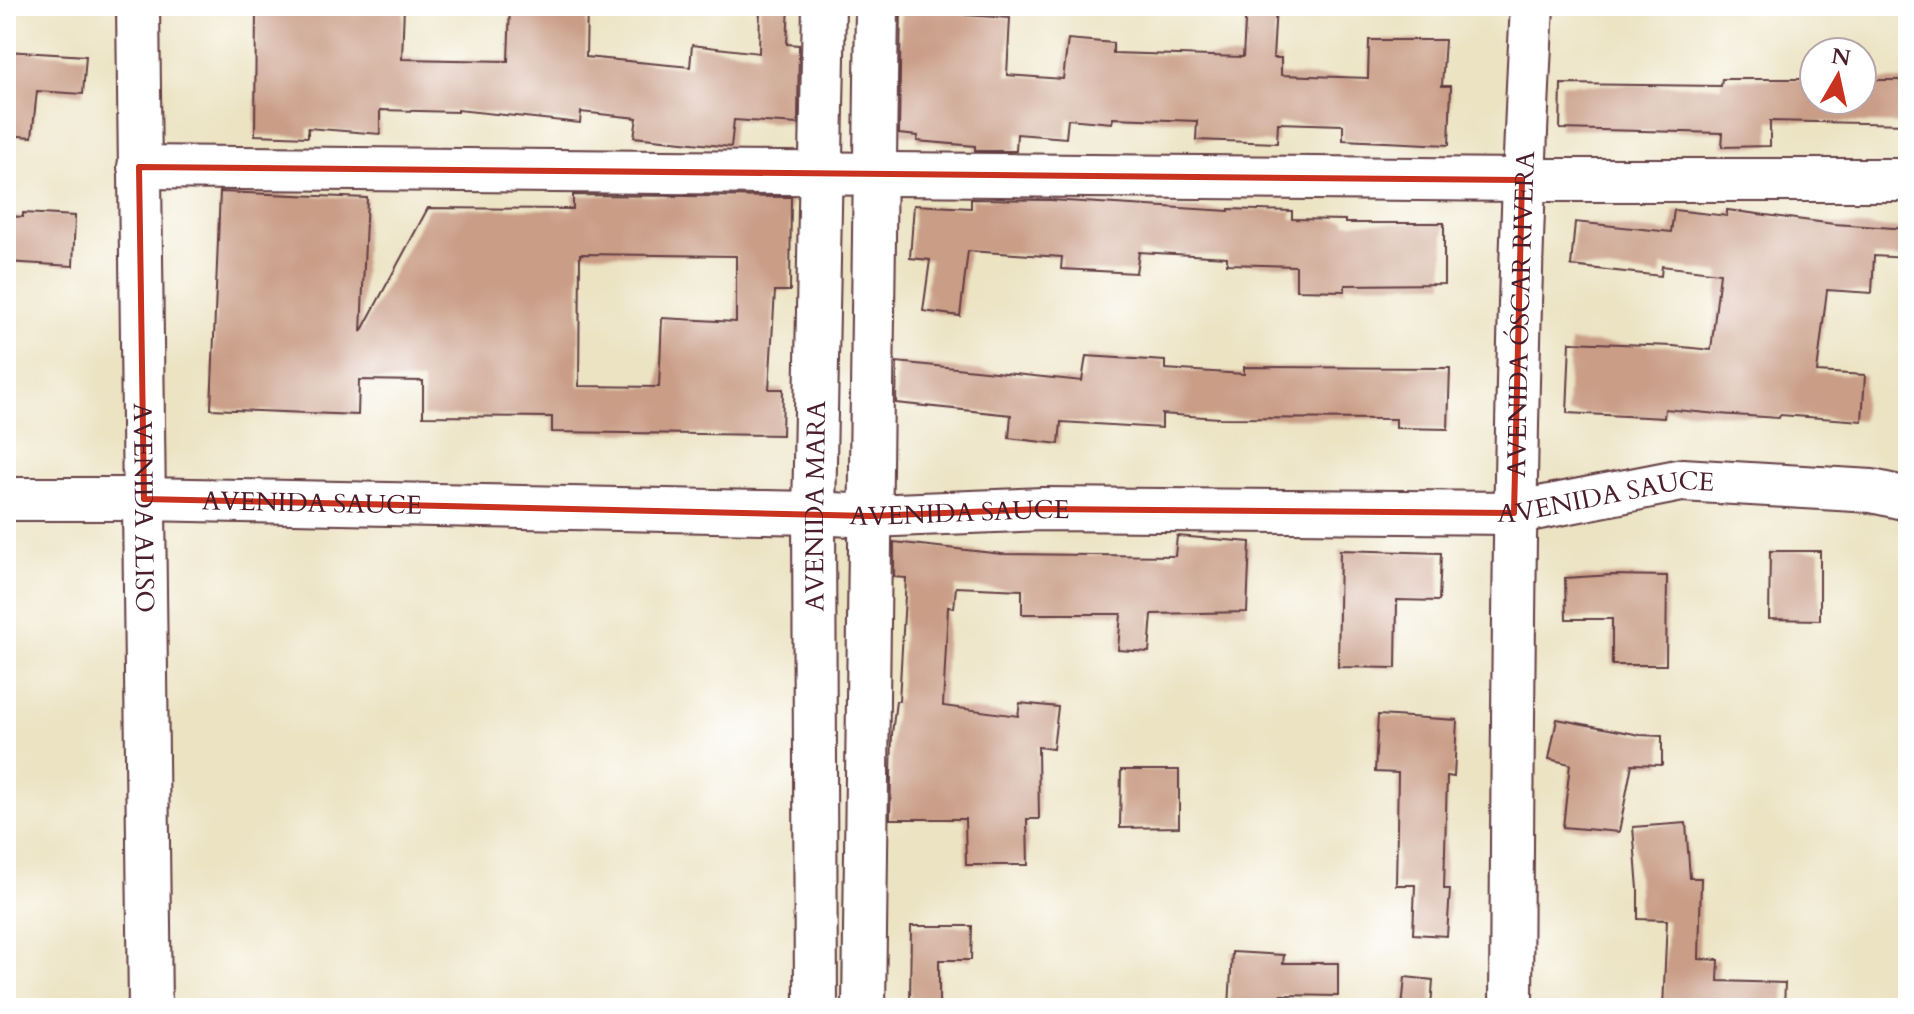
<svg xmlns="http://www.w3.org/2000/svg" width="1914" height="1014" font-family="Cardo,serif">
<style>
.building{fill:#c99d86;fill-rule:evenodd}
.lines{fill:none;stroke-linecap:round;stroke-linejoin:round}
.street-casing{stroke:#623c42;stroke-width:46}
.street{stroke:#fff;stroke-width:42}
.marked{fill:none;stroke:#c8321e;stroke-width:6;stroke-linejoin:round}
.labels{text-anchor:middle;dominant-baseline:central;stroke-width:6;stroke-linejoin:round;paint-order:stroke}
.street-label{font-size:26px;fill:#4a1f2b;stroke:#fff}
</style>
<rect width="100%" height="100%" fill="#fff"/>
<filter id="ink" filterUnits="userSpaceOnUse"><feTurbulence type="fractalNoise" baseFrequency=".0125" numOctaves="2"/><feDisplacementMap in="SourceGraphic" scale="16" xChannelSelector="R" yChannelSelector="G"/><feConvolveMatrix kernelMatrix="1 2 1 2 8 2 1 2 1" color-interpolation-filters="sRGB"/></filter>
<filter id="wash" filterUnits="userSpaceOnUse"><feTurbulence type="fractalNoise" baseFrequency=".006" numOctaves="4" result="noise"/><feDisplacementMap in="SourceGraphic" scale="32" xChannelSelector="R" yChannelSelector="G"/><feGaussianBlur stdDeviation="1.8" result="paint"/><feColorMatrix in="noise" values="0 0 0 0 0 0 0 0 0 0 0 0 0 0 0 0 0 1.4 0 .05"/><feComposite in="paint" operator="in"/></filter>
<g filter="url(#wash)">
<rect width="100%" height="100%" fill="#ece3c3"/>
<g id="blocks">
<path class="building" d="M256,6L329,8V6H404L402,59L508,61L510,6H587L586,57L690,67L692,45L759,53L760,6H789L787,44L799,45L798,124L734,120L731,147L634,137L637,118L581,112L580,123L458,110V112L380,110V134L308,128V137L255,135Z
M901,6H967L966,15L1010,18L1007,75L1063,79L1068,39L1113,43V53L1243,57L1246,6H1276L1273,58H1281V75L1368,78L1369,40H1445L1442,86H1451L1449,145L1343,140V125L1278,123L1277,143L1196,140L1197,121L1113,118L1112,123L1068,119L1066,138L1017,134L1016,151H975V146L917,141L918,136L899,134Z
M6,51L86,56L83,94L37,91L32,137L6,135Z
M1722,79H1814V100H1862V80H1908V124L1770,121V146L1722,147L1723,133L1560,129L1561,84L1721,86Z
M220,192L367,198L361,332L428,208L573,209V195L791,197L790,291H775L769,389H783L782,435L552,432V417L423,416V381L359,380L358,415L211,409ZM580,254L736,256V322L662,318L659,387L579,386Z
M971,199L1050,200L1229,211V209L1292,211V219L1345,220V223H1444V284L1345,285V291L1296,290V266L1227,264V257L1139,252L1136,273L1061,269L1062,257L968,251L960,316L923,311L930,260L910,258L914,205L971,208Z
M1674,210L1727,216V210L1834,224L1908,229V258L1874,256L1872,293L1827,290L1817,372L1865,375L1862,421L1780,415L1779,418L1718,414L1665,409L1664,418L1567,413L1570,342L1673,346L1711,350L1720,273L1662,266L1661,276L1571,266L1575,222L1671,232Z
M23,213L75,216L73,266L6,262V216L23,217Z
M1086,356L1165,361V369L1244,374V367L1450,368L1448,429L1396,428V419L1219,418L1162,414V428L1061,422L1059,444L1009,438L1011,415L896,403L897,362L1082,381Z
M1177,536L1250,542L1247,612L1152,614L1149,652L1118,650L1121,614H1022V590L956,587L954,608L948,607L943,706L1018,716L1020,703L1058,707L1053,749L1038,747L1039,819H1027L1028,865H966L965,819H890L892,734L896,701H899L906,578L894,577V542L1002,554L1175,556Z
M1340,550L1441,553L1439,601L1397,600L1396,668L1338,667Z
M1770,551H1820V620L1769,619Z
M1612,575L1667,576L1666,665H1612V619H1566L1565,578Z
M1378,715L1457,720L1454,777L1447,776L1444,889H1450L1447,936L1413,934L1415,885H1396L1398,773L1375,772Z
M1557,719L1640,735L1662,736V765L1632,764L1619,832L1563,827L1570,764L1549,759Z
M1121,770H1179V827L1120,828Z
M1686,823L1690,878H1701L1699,959L1719,960L1718,981L1785,983L1784,1008H1663L1667,920L1638,919V889L1633,827Z
M911,926H972L971,960H939V1005H910Z
M1232,952L1284,955L1283,963H1338V996L1281,995V1008H1229Z
M1405,977L1433,980L1431,1008H1402Z"/>
</g>
</g>
<g filter="url(#ink)">
<use href="#blocks" fill-opacity="0" stroke="#623c42" stroke-width="2"/>
<g class="lines">
<g class="street-casing">
<g id="street">
<path id="s1" d="M138,6L150,1008"/>
<path d="M139,167L1522,180H1908"/>
<path id="s2" d="M6,499H144L814,513L870,516L1043,509L1514,513L1682,480L1872,491L1908,499"/>
<path id="s3" d="M816,1008L814,513L824,6"/>
<path d="M864,1008L877,6"/>
<path id="s4" d="M1511,1008C1513,674 1514,340 1532,6"/>
</g>
</g>
<use href="#street" class="street"/>
</g>
</g>
<path class="marked" d="M139,167L1522,180L1514,513L1043,509L870,516L144,499Z"/>
<g class="labels">
<g class="street-label">
<text stroke="none"><textPath href="#s4" startOffset="694">AVENIDA ÓSCAR RIVERA</textPath></text>
<text stroke="none"><textPath href="#s2" startOffset="1602">AVENIDA SAUCE</textPath></text>
<text stroke="none"><textPath href="#s2" startOffset="306">AVENIDA SAUCE</textPath></text>
<text stroke="none"><textPath href="#s1" startOffset="502">AVENIDA ALISO</textPath></text>
<text stroke="none"><textPath href="#s3" startOffset="502">AVENIDA MARA</textPath></text>
<text stroke="none"><textPath href="#s2" startOffset="954">AVENIDA SAUCE</textPath></text>
</g>
</g>
<rect width="1914" height="1014" fill="none" stroke="#fff" stroke-width="32"/>
<g transform="translate(1838 76) rotate(9)"><circle r="38" fill="#ffffff" stroke="#b7a5aa" stroke-width="2"/>
<path d="M0-6L14 30L0 20L-14 30Z" fill="#c8321e"/>
<text y="-12" font-size="22" font-weight="bold" text-anchor="middle" fill="#4a1f2b">N</text>
</g>
</svg>
